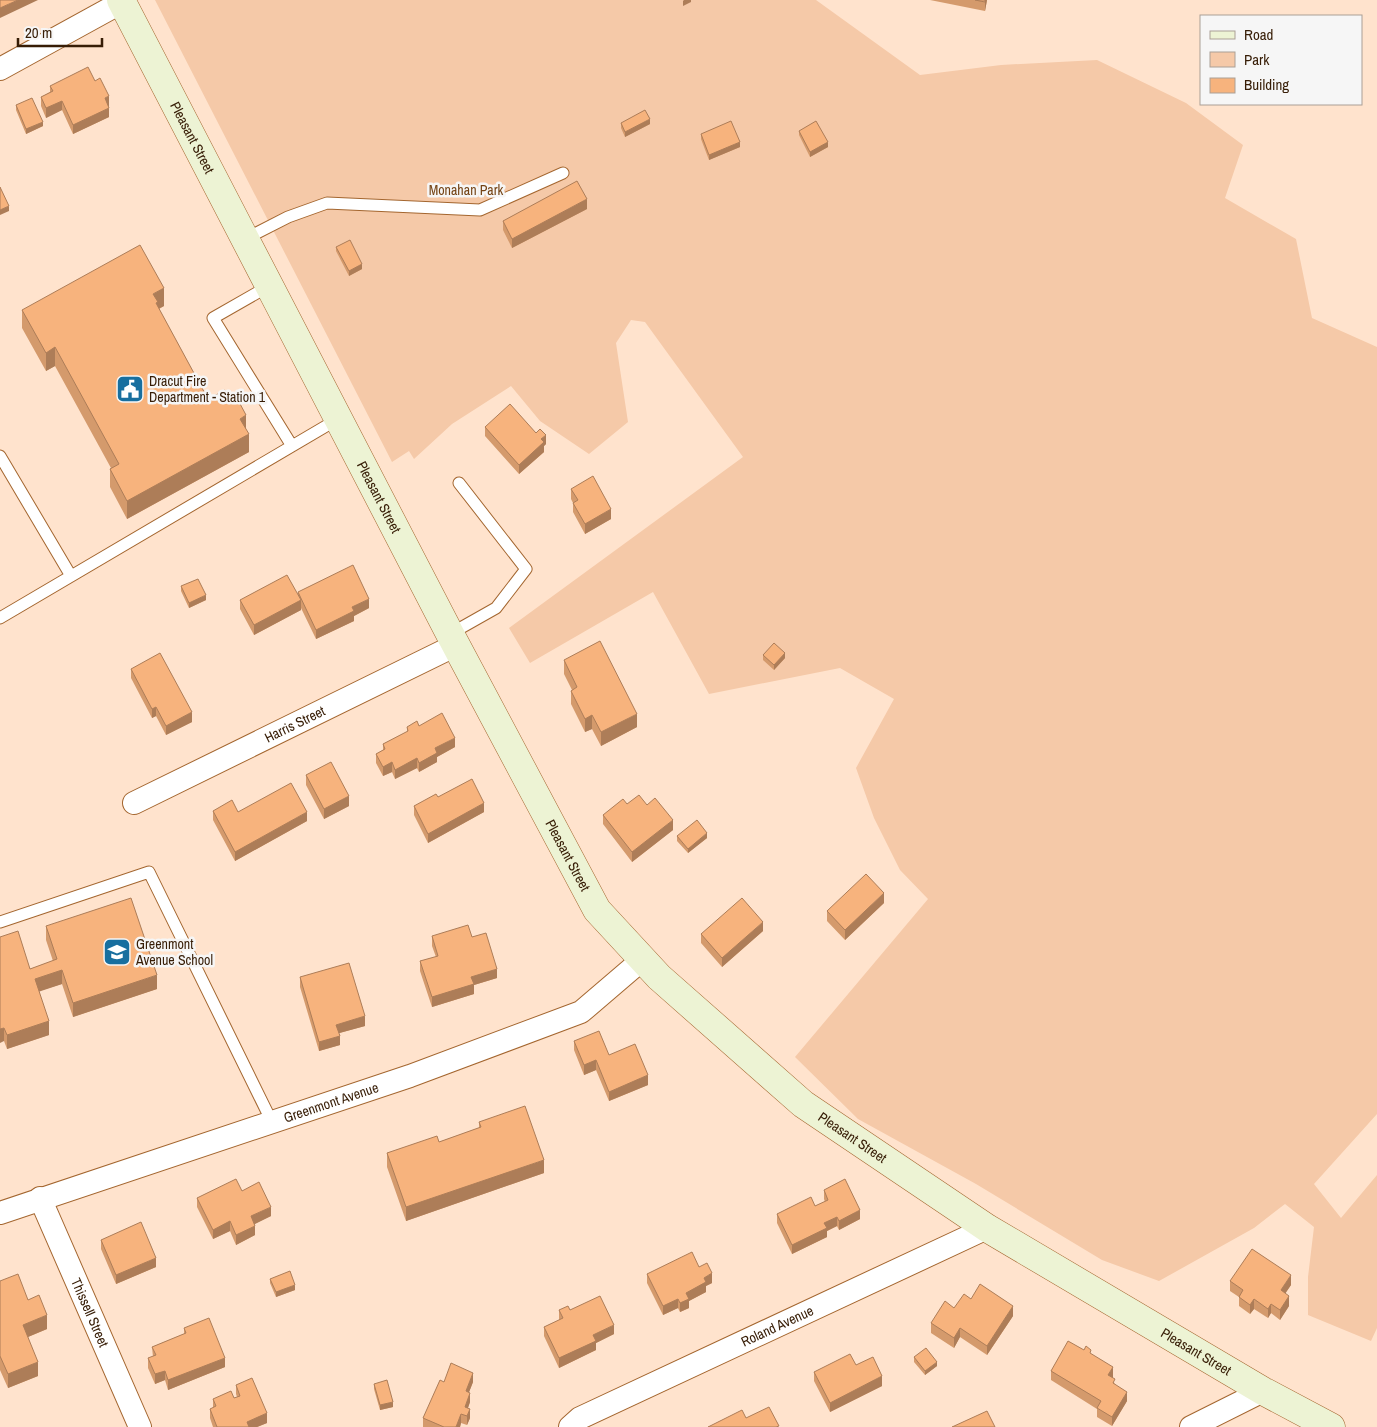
<svg xmlns="http://www.w3.org/2000/svg" width="1377" height="1427" font-family="'Archivo Narrow',sans-serif">
<style>
.green{fill:#f5c9a8}
.lines{fill:none;stroke-linecap:round;stroke-linejoin:round}
.lane-casing{stroke:#a4662f;stroke-width:13}
.street-casing{stroke:#a4662f;stroke-width:24}
.secondary-casing{stroke:#a4662f;stroke-width:29}
.lane{stroke:#fff;stroke-width:11}
.street{stroke:#fff;stroke-width:22}
.secondary{stroke:#edf3d4;stroke-width:28}
.wall{fill:#d49a6c}
.shaded-wall{fill:#ad7d58}
.building{fill:#f7b37d;stroke:#ad7d58}
.labels{text-anchor:middle;dominant-baseline:central;stroke-width:5;stroke-linejoin:round;paint-order:stroke}
.street-label{font-size:14px;fill:#371d06;stroke:#f6f6f6}
.park-label{font-size:14px;fill:#744314;stroke:#f6f6f6}
.poi-label{font-size:14px;fill:#371d06;stroke:#f6f6f6;text-anchor:start}
</style>
<rect width="100%" height="100%" fill="#ffe3cd"/>
<path class="green" d="M155,0H816L920,75L1001,65L1097,60L1186,103L1243,145L1225,198L1296,239L1312,318L1377,347V1114L1314,1184L1341,1218L1377,1175V1328L1371,1341L1308,1315V1277L1314,1227L1285,1204L1254,1228L1159,1281L1102,1260L976,1184L858,1119L795,1057L928,899L900,870L874,818L856,768L894,699L840,668L709,694L653,592L530,663L509,628L743,457L645,322L631,320L616,343L628,422L589,454L540,421L511,386L452,424L414,459L409,451L392,462Z"/>
<g class="lines">
<g class="lane-casing">
<path id="lane" d="M245,239L288,217L327,203L480,210L563,173
M269,286L213,318L292,446
M0,456L71,576
M0,618L338,419
M450,634L496,608L526,569L459,483
M0,922L149,872L272,1122"/>
</g>
<g class="street-casing">
<g id="street">
<path d="M0,69L122,2"/>
<path id="s1" d="M134,803L456,645"/>
<path id="s2" d="M40,1198L140,1427"/>
<path id="s3" d="M0,1213L410,1076L581,1012L643,959"/>
<path id="s4" d="M570,1427L580,1418L987,1228"/>
<path d="M1191,1427L1263,1391"/>
</g>
</g>
<g class="secondary-casing">
<g id="secondary">
<path id="s5" d="M121,0L450,634L597,910L659,977L803,1104L987,1228L1263,1391L1331,1427"/>
</g>
</g>
<use href="#lane" class="lane"/>
<use href="#street" class="street"/>
<use href="#secondary" class="secondary"/>
</g>
<path class="wall" d="M930,0H987L985,11Z
M95,81L109,106H108L109,117L73,134L62,110L46,118L41,106V97L50,92V86Z
M16,105L43,126L26,134L16,110Z
M621,123L650,124L625,137L621,128Z
M799,131L828,147L810,157L799,135Z
M701,134L740,147L709,160L701,139Z
M587,209L512,248L503,230V221Z
M336,247L362,269L349,276L336,251Z
M164,306L159,309L208,399L246,430L249,452L127,519L110,487V469L111,468L55,366L46,371L22,328V310Z
M485,427L546,444L544,446V452L519,474L485,436Z
M571,489L611,519L585,534L573,512V503L571,499Z
M181,586L206,600L189,608L181,591Z
M298,592L369,608L354,616V621L316,639L301,608V610L254,635L240,609V600L298,595Z
M763,655L785,658L774,670L763,660Z
M564,660L637,727L601,746L592,729L585,732L571,704V691L572,690L564,674Z
M131,669L192,722L166,735L156,716L152,718L131,678Z
M419,726L455,747L437,757V762L419,772L417,768L395,779L392,772L383,776L376,763V754L383,750V744L407,732V727Z
M306,775L349,806L324,819L306,785Z
M438,797L484,812L428,843L414,815V806Z
M627,804L647,805L673,830L632,862L603,824V815Z
M213,811L238,812L307,821L235,861L213,820Z
M677,836L707,838L688,853L677,841Z
M884,903L845,940L827,921V911Z
M46,926L157,989L73,1017L62,984L39,991L49,1035L7,1049L4,1041L0,937L30,969L53,961L46,940Z
M763,931L722,967L701,943V934Z
M432,936L472,937L497,978L474,985V994L432,1007L420,971V961L436,957L432,946Z
M300,977L365,1026L339,1033L340,1045L319,1051L300,987Z
M574,1041L609,1055L648,1085L609,1101L596,1070L584,1075L574,1050Z
M479,1122L544,1173L406,1221L387,1167V1153L439,1142L479,1128Z
M824,1190L860,1219L839,1230L837,1226L827,1231V1237L792,1254L777,1223V1214L815,1206L825,1202L824,1199Z
M242,1191L271,1216L254,1224L255,1235L236,1245L230,1231L213,1239L197,1207V1198Z
M101,1240L156,1267L116,1284L101,1249Z
M699,1267L712,1283L706,1286V1292L689,1301V1308L680,1312L678,1308L663,1315L647,1283V1274Z
M270,1279L295,1290L276,1297L270,1283Z
M0,1281L28,1300L47,1329L28,1337L38,1376L8,1388L0,1370Z
M1230,1281L1291,1285L1285,1293L1289,1306L1280,1320L1271,1313L1268,1318L1254,1309L1250,1314L1239,1306V1297L1230,1291Z
M971,1299L1013,1316L987,1355L960,1337L954,1348L931,1333V1323L954,1308Z
M559,1310H570L614,1334L596,1343V1350L559,1368L544,1336V1327L559,1320Z
M184,1328L225,1367L168,1390L165,1380L155,1384L148,1368V1358L153,1357L152,1347L184,1334Z
M1091,1354L1113,1377H1112L1115,1385L1127,1401L1112,1426L1097,1417V1409L1051,1380V1371Z
M914,1357L937,1366L925,1375L914,1362Z
M856,1365L882,1386L830,1412L814,1381V1372Z
M444,1382H473L469,1392L470,1402L468,1408L470,1418L467,1425L461,1423L460,1427H423V1418Z
M374,1384L393,1407L380,1410L374,1389Z
M236,1385L267,1423L257,1427H213L210,1418V1409L213,1408V1399L234,1398L237,1397L236,1394Z"/>
<path class="shaded-wall" d="M18,0H38L0,18V8Z
M684,0H691V2L683,6V1Z
M985,0H987L985,11Z
M109,96V106L105,108V98Z
M62,101V110L46,118V108Z
M109,108V117L73,134V125Z
M650,119V124L625,137V132Z
M43,122V126L26,134V129Z
M740,142V147L709,160V155Z
M828,142V147L810,157V152Z
M587,199V209L512,248V239Z
M9,206V211L0,215V210Z
M362,264V269L349,276V271Z
M164,288V306L158,309L153,294Z
M55,347V366L46,371V353Z
M246,415V433L240,419Z
M249,434V452L127,519V501Z
M546,435V444L544,446V452L519,474V465L541,439Z
M611,509V519L585,534V524Z
M206,595V600L189,608V603Z
M369,599V608L354,616V621L316,639V630L352,607Z
M301,600V610L254,635V625Z
M785,653V658L774,670V665Z
M156,707V716L152,718V709Z
M192,712V722L166,735V726Z
M637,714V727L601,746V732Z
M592,715V729L585,732V719Z
M455,738V747L437,757V762L419,772V763L435,748Z
M417,758V768L395,779V770Z
M392,762V772L383,776V767Z
M349,796V806L324,819V809Z
M484,803V812L428,843V834Z
M307,812V821L235,861V852Z
M673,820V830L632,862V852Z
M707,833V838L688,853V849Z
M884,893V903L845,940V930Z
M763,922V931L722,967V958Z
M497,969V978L474,985V994L432,1007V997L471,977Z
M62,970V984L35,993V979Z
M157,975V989L73,1017V1003Z
M365,1016V1026L336,1034V1025Z
M49,1021V1035L7,1049V1035Z
M4,1028V1041L0,1043V1029Z
M340,1036V1045L319,1051V1042Z
M596,1060V1070L584,1075V1065Z
M648,1075V1085L609,1101V1092Z
M544,1160V1173L406,1221V1207Z
M271,1207V1216L251,1226V1216Z
M860,1210V1219L839,1230V1221Z
M837,1217V1226L827,1231V1237L792,1254V1245L824,1223Z
M230,1221V1231L213,1239V1230Z
M255,1226V1235L236,1245V1235Z
M156,1258V1267L116,1284V1275Z
M712,1273V1283L706,1286V1292L689,1301V1308L680,1312V1303L686,1293L704,1278Z
M1291,1275V1285L1281,1300V1290Z
M295,1285V1290L276,1297V1292Z
M1289,1296V1306L1280,1320V1310Z
M678,1299V1308L663,1315V1306Z
M1254,1299V1309L1250,1314V1305Z
M1271,1304V1313L1268,1318V1309Z
M1013,1306V1316L987,1355V1346Z
M47,1315V1329L23,1339V1325Z
M614,1325V1334L596,1343V1350L559,1368V1358L593,1335Z
M960,1328V1337L954,1348V1338Z
M225,1358V1367L168,1390V1380Z
M38,1362V1376L8,1388V1374Z
M937,1362V1366L925,1375V1371Z
M1113,1367V1377L1108,1384V1375Z
M165,1371V1380L155,1384V1374Z
M473,1373V1382L466,1400V1391Z
M882,1376V1386L830,1412V1403Z
M1127,1392V1401L1112,1426V1417Z
M470,1393V1402L465,1416V1407Z
M393,1402V1407L380,1410V1405Z
M470,1409V1418L467,1425V1416Z
M267,1413V1423L257,1427H247V1422Z
M461,1414V1423L460,1427H456Z"/>
<path class="building" d="M0,0H18L0,8Z
M975,0H985V2Z
M88,67L95,81L100,78L109,96L105,98L109,108L73,125L62,101L46,108L41,97L53,91L50,86Z
M32,98L43,122L26,129L16,105Z
M645,110L650,119L625,132L621,123Z
M731,121L740,142L709,155L701,134Z
M816,121L828,142L810,152L799,131Z
M577,181L587,199L512,239L503,221Z
M0,187L9,206L0,210Z
M350,240L362,264L349,271L336,247Z
M140,245L164,288L153,294L158,302L156,303L208,399L225,390L232,403L238,400L246,415L240,419L249,434L127,501L110,469L119,464L55,347L46,353L22,310Z
M510,404L536,433L540,429L546,435L541,439L544,442L519,465L485,427Z
M593,476L611,509L585,524L573,503L578,500L571,489Z
M353,565L369,599L352,607L354,611L316,630L298,592Z
M287,575L301,600L254,625L240,600Z
M198,579L206,595L189,603L181,586Z
M600,641L637,714L601,732L592,715L585,719L571,691L577,687L564,660Z
M774,643L785,653L774,665L763,655Z
M160,653L192,712L166,726L156,707L152,709L131,669Z
M442,713L455,738L435,748L437,753L419,763L417,758L395,770L392,762L383,767L376,754L385,749L383,744L408,731L407,727L417,721L419,726Z
M331,762L349,796L324,809L306,775Z
M472,779L484,803L428,834L414,806L436,794L438,797Z
M291,783L307,812L235,852L213,811L232,800L238,812Z
M639,795L647,805L655,798L673,820L632,852L603,815L623,799L627,804Z
M697,820L707,833L688,849L677,836Z
M866,874L884,893L845,930L827,911Z
M131,898L157,975L73,1003L62,970L35,979L49,1021L7,1035L4,1028L0,1029V937L18,931L30,969L57,959L46,926Z
M742,898L763,922L722,958L701,934Z
M468,925L472,937L486,933L497,969L471,977L474,984L432,997L420,961L438,956L432,936Z
M349,963L365,1016L336,1025L340,1036L319,1042L300,977Z
M599,1031L609,1055L635,1044L648,1075L609,1092L596,1060L584,1065L574,1041Z
M525,1106L544,1160L406,1207L387,1153L437,1136L439,1142L481,1127L479,1122Z
M236,1179L242,1191L259,1182L271,1207L251,1216L255,1226L236,1235L230,1221L213,1230L197,1198Z
M845,1179L860,1210L839,1221L837,1217L824,1223L827,1228L792,1245L777,1214L811,1197L815,1206L828,1200L824,1190Z
M141,1222L156,1258L116,1275L101,1240Z
M1252,1249L1291,1275L1281,1290L1289,1296L1280,1310L1271,1304L1268,1309L1254,1299L1250,1305L1239,1297L1243,1290L1230,1281Z
M692,1252L699,1267L707,1263L712,1273L704,1278L706,1282L686,1293L689,1299L680,1303L678,1299L663,1306L647,1274Z
M290,1271L295,1285L276,1292L270,1279Z
M18,1274L28,1300L39,1295L47,1315L23,1325L38,1362L8,1374L0,1356V1281Z
M980,1284L1013,1306L987,1346L960,1328L954,1338L931,1323L945,1301L954,1308L964,1294L971,1299Z
M600,1296L614,1325L593,1335L596,1341L559,1358L544,1327L563,1318L559,1310L568,1306L570,1310Z
M209,1318L225,1358L168,1380L165,1371L155,1374L148,1358L156,1355L152,1347L186,1333L184,1328Z
M1068,1341L1084,1350L1086,1346L1091,1350L1090,1353L1113,1367L1108,1375L1115,1379L1113,1383L1127,1392L1112,1417L1097,1408L1101,1401L1051,1371Z
M926,1348L937,1362L925,1371L914,1357Z
M850,1354L856,1365L873,1357L882,1376L830,1403L814,1372Z
M451,1363L473,1373L466,1391L470,1393L465,1407L470,1409L467,1416L461,1414L456,1427H444L423,1418L440,1380L444,1382Z
M252,1378L267,1413L247,1422L249,1427H217L210,1409L216,1406L213,1399L231,1391L234,1398L240,1396L236,1385Z
M387,1380L393,1402L380,1405L374,1384Z
M769,1407L779,1426L776,1427H708L742,1410L746,1418Z
M987,1411L995,1427H952Z"/>
<defs>
<g id="civic-square" transform="scale(1.4375)"><rect x="-9" y="-9" width="18" height="18" rx="4" fill="#186f9f" stroke="#f6f6f6"/><path d="M-.6-6.5H3V-4.5H.6V-3L4-1V1h2V6H-6V1h2V-1L-.6-3ZM-1.2 2.5V6h2.4V2.5Z" fill="#fff"/></g>
<g id="school-square" transform="scale(1.4375)"><rect x="-9" y="-9" width="18" height="18" rx="4" fill="#186f9f" stroke="#f6f6f6"/><path d="M0-5L7-2L0 1L-7-2ZM-4 1L0 2.5L4 1V4Q0 6-4 4Z" fill="#fff"/></g>
</defs>
<g fill-rule="evenodd">
<use href="#civic-square" x="130" y="389"/>
<use href="#school-square" x="117" y="952"/>
</g>
<g class="labels">
<g class="street-label">
<text stroke="none"><textPath href="#s5" startOffset="155">Pleasant Street</textPath></text>
<text stroke="none"><textPath href="#s5" startOffset="560">Pleasant Street</textPath></text>
<text stroke="none"><textPath href="#s1" startOffset="179">Harris Street</textPath></text>
<text stroke="none"><textPath href="#s5" startOffset="965">Pleasant Street</textPath></text>
<text stroke="none"><textPath href="#s3" startOffset="349">Greenmont Avenue</textPath></text>
<text stroke="none"><textPath href="#s5" startOffset="1370">Pleasant Street</textPath></text>
<text stroke="none"><textPath href="#s2" startOffset="125">Thissell Street</textPath></text>
<text stroke="none"><textPath href="#s4" startOffset="231">Roland Avenue</textPath></text>
<text stroke="none"><textPath href="#s5" startOffset="1775">Pleasant Street</textPath></text>
</g>
<g class="park-label">
<text x="466" y="190">Monahan Park</text>
</g>
<g class="poi-label">
<text x="149" y="381">Dracut Fire<tspan x="149" dy="16">Department - Station 1</tspan></text>
<text x="136" y="944">Greenmont<tspan x="136" dy="16">Avenue School</tspan></text>
</g>
</g>
<rect x="1200" y="15" width="162" height="90" fill="#f6f6f6" stroke="#aa9f96"/>
<rect x="1210" y="31" width="25" height="8" fill="#edf3d4" stroke="#aa9f96"/>
<text x="1244" y="40" font-size="15" fill="#371d06">Road</text>
<rect x="1210" y="52" width="25" height="15" fill="#f5c9a8" stroke="#aa9f96"/>
<text x="1244" y="65" font-size="15" fill="#371d06">Park</text>
<rect x="1210" y="78" width="25" height="15" fill="#f7b37d" stroke="#aa9f96"/>
<text x="1244" y="90" font-size="15" fill="#371d06">Building</text>
<path d="M18 38v8h84v-8" fill="none" stroke="#371d06" stroke-width="2.5"/>
<text x="25" y="38" font-size="15" fill="#371d06" stroke="#f6f6f6" stroke-width="4" paint-order="stroke">20 m</text>
</svg>
